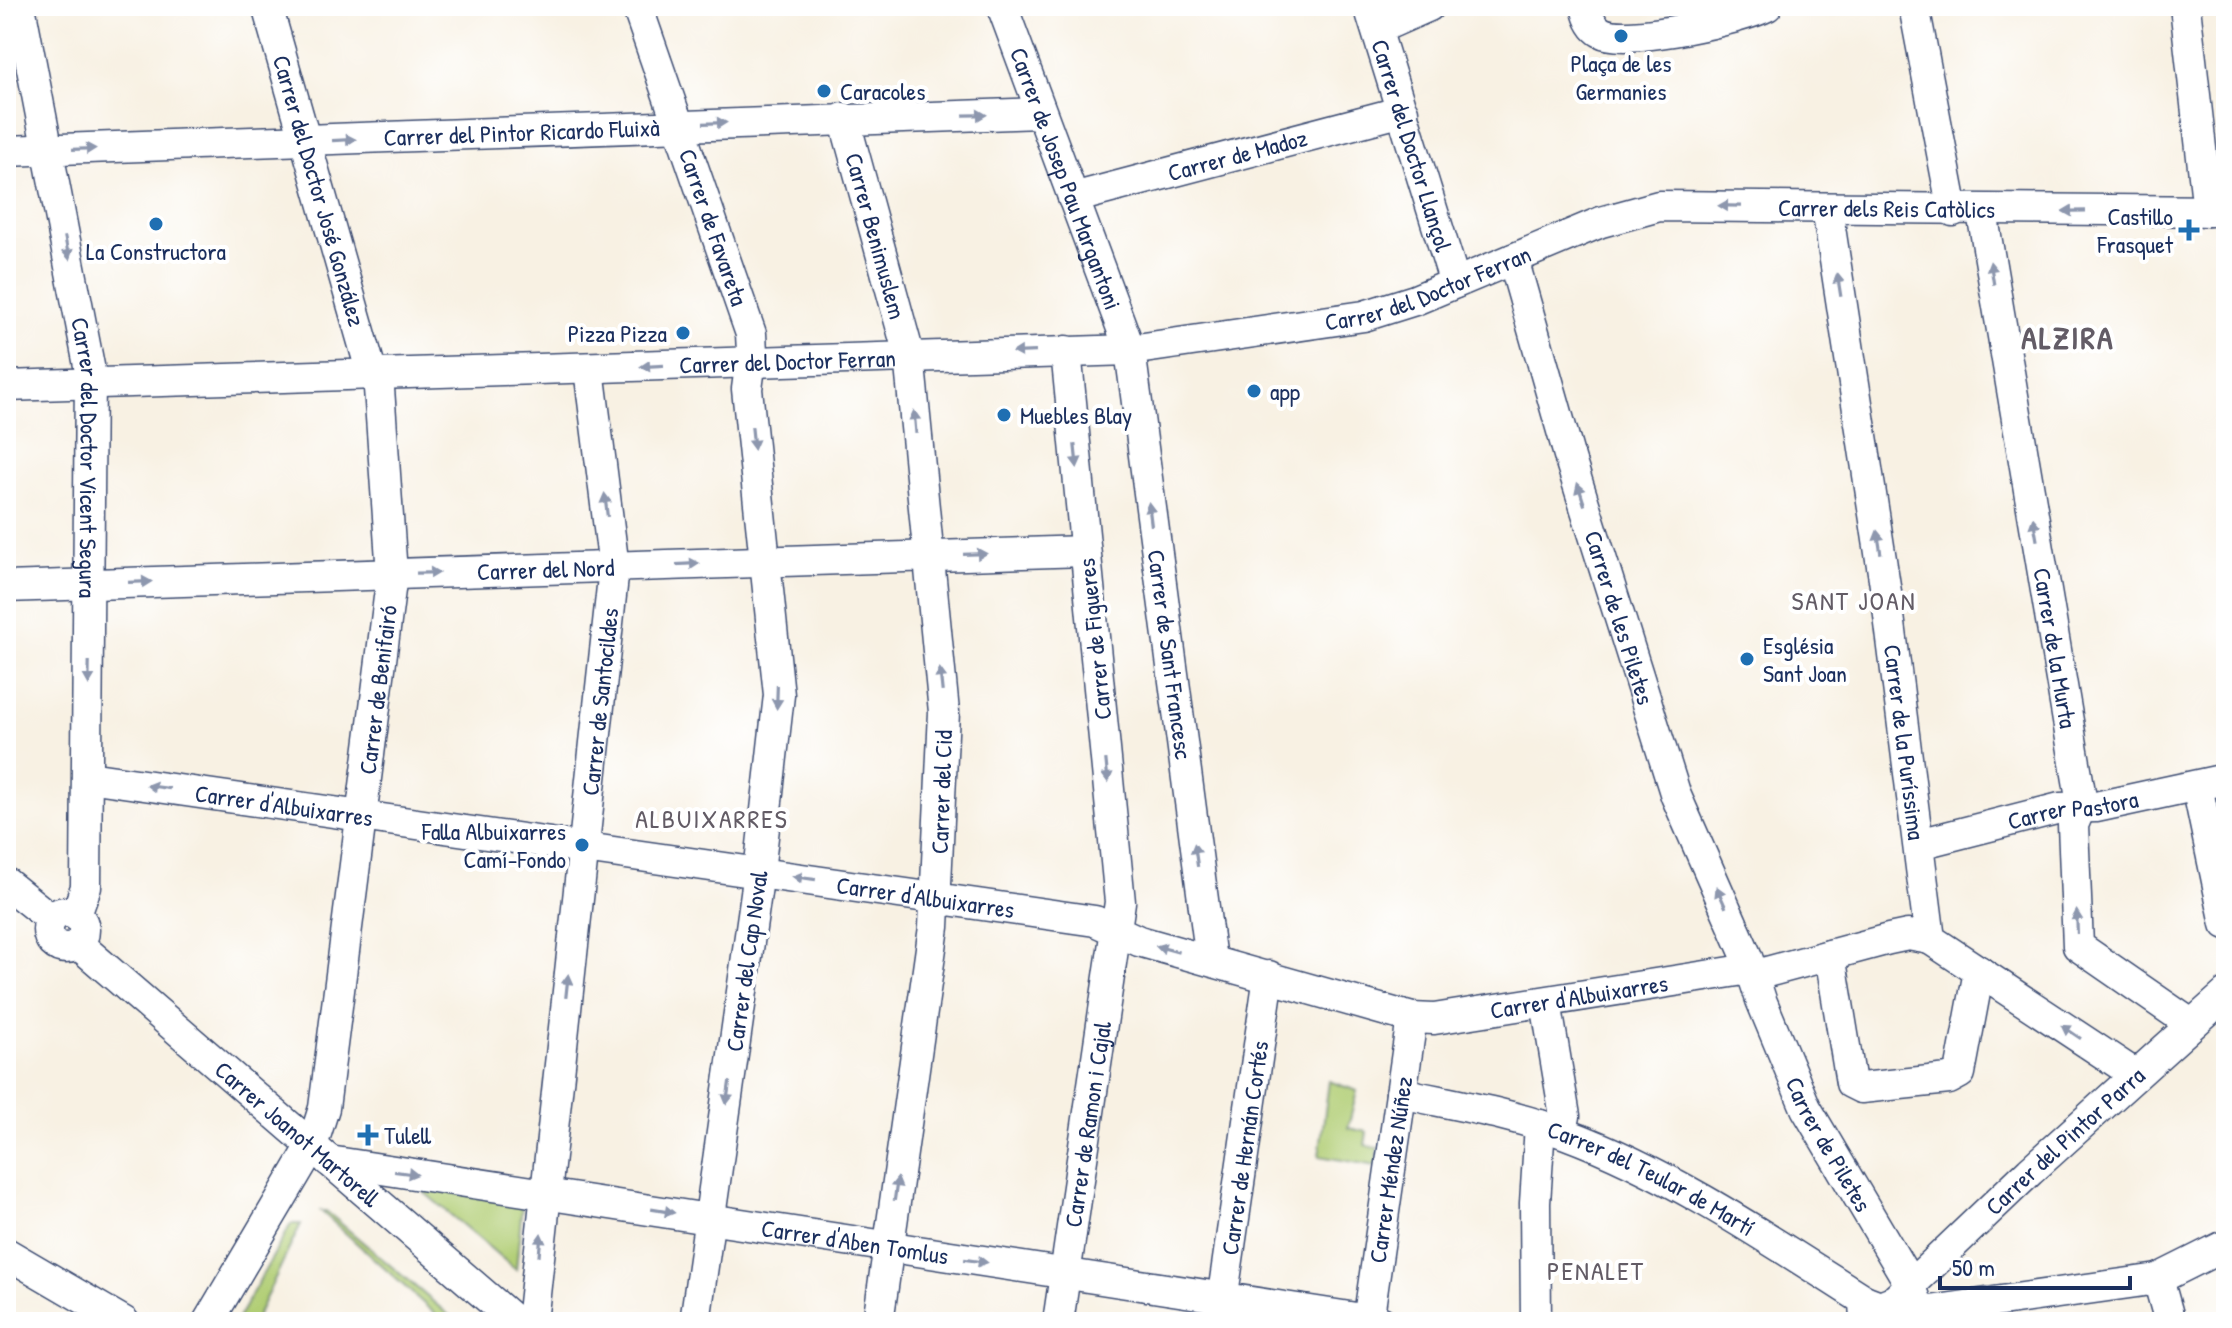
<svg xmlns="http://www.w3.org/2000/svg" width="2232" height="1328" font-family="'Patrick Hand',sans-serif">
<style>
.green{fill:#b1ce75;stroke:#667e6a;stroke-width:2}
.lines{fill:none;stroke-linecap:round;stroke-linejoin:round}
.street-casing{stroke:#3c4c72;stroke-width:33}
.street{stroke:#fff;stroke-width:30}
.oneway{fill:#8d97ae}
.poi-dot{fill:#1f6fb2;stroke:#fff;stroke-width:3}
.labels{text-anchor:middle;dominant-baseline:central;stroke-width:8;stroke-linejoin:round;paint-order:stroke}
.poi-label{font-size:24px;fill:#1b2f5e;stroke:#fff;text-anchor:start}
.street-label{font-size:24px;fill:#1b2f5e;stroke:#fff}
.neighbourhood-label{font-size:26px;letter-spacing:2px;fill:#635c66;stroke:#fff}
.district-label{font-size:32px;font-weight:bold;letter-spacing:2px;fill:#635c66;stroke:#fff}
</style>
<rect width="100%" height="100%" fill="#fff"/>
<filter id="ink" filterUnits="userSpaceOnUse"><feTurbulence type="fractalNoise" baseFrequency=".0125" numOctaves="2"/><feDisplacementMap in="SourceGraphic" scale="16" xChannelSelector="R" yChannelSelector="G"/><feConvolveMatrix kernelMatrix="1 2 1 2 8 2 1 2 1" color-interpolation-filters="sRGB"/></filter>
<filter id="wash" filterUnits="userSpaceOnUse"><feTurbulence type="fractalNoise" baseFrequency=".006" numOctaves="4" result="noise"/><feDisplacementMap in="SourceGraphic" scale="32" xChannelSelector="R" yChannelSelector="G"/><feGaussianBlur stdDeviation="1.8" result="paint"/><feColorMatrix in="noise" values="0 0 0 0 0 0 0 0 0 0 0 0 0 0 0 0 0 1.4 0 .05"/><feComposite in="paint" operator="in"/></filter>
<g filter="url(#wash)">
<rect width="100%" height="100%" fill="#f8f1e3"/>
<path class="green" d="M1329,1081L1357,1091L1348,1128L1367,1132L1365,1145L1378,1148L1376,1166L1319,1156Z
M427,1188L522,1205L516,1270L425,1193Z
M321,1211H326L457,1322H444Z
M291,1224H301L254,1322H236Z"/>
</g>
<g filter="url(#ink)">
<g class="lines">
<g class="street-casing">
<g id="street">
<path id="s1" d="M20,6L90,371L86,887L76,915"/>
<path id="s2" d="M267,6L372,374"/>
<path id="s3" d="M637,6L751,334L752,352L747,389L779,695L759,872L695,1322"/>
<path id="s4" d="M1002,6L1130,350L1211,960"/>
<path id="s5" d="M1369,6L1455,283"/>
<path d="M1586,6C1588,16 1592,27 1601,32C1625,46 1742,19 1767,6"/>
<path d="M1914,6L1953,211"/>
<path d="M2185,6L2208,211"/>
<path d="M1377,29L1429,6"/>
<path id="s6" d="M844,118L909,355L944,712L934,927L878,1322"/>
<path id="s7" d="M6,151L1039,113"/>
<path id="s8" d="M1073,198L1403,111"/>
<path id="s9" d="M1827,208L1886,592L1930,939L2136,1075"/>
<path id="s10" d="M1982,212L2082,804L2073,825L2078,946L2191,1024"/>
<path id="s11" d="M1513,259L1570,459L1676,796L1747,957L1761,1000L1806,1108L1910,1284L1924,1322"/>
<path id="s12" d="M6,386L1130,350L1364,316L1415,300L1601,222L1659,206L2226,211"/>
<path id="s13" d="M6,587L1085,551"/>
<path id="s14" d="M88,777L1095,921L1139,941L1412,1018L1434,1019L1750,969"/>
<path d="M2197,786L2226,924"/>
<path id="s15" d="M1919,844L2060,808L2096,807L2226,779"/>
<path d="M6,883L51,919"/>
<circle cx="66" cy="930" r="18"/>
<path id="s16" d="M78,944L516,1322"/>
<path d="M1830,955L1851,1083L1861,1088L1949,1079L1960,1073L1979,971"/>
<path d="M1752,976L1889,939L1908,935L1930,939"/>
<path d="M1546,1002L1565,1116L1562,1132"/>
<path id="s17" d="M1401,1093C1456,1105 1513,1114 1566,1134C1671,1173 1770,1240 1864,1300L1865,1322"/>
<path id="s18" d="M329,1161L1382,1322"/>
<path d="M6,1253L124,1322"/>
<path d="M2158,1279L2170,1322"/>
<path id="s19" d="M1864,1300L1880,1306L1895,1300L2030,1171L2226,994"/>
<path d="M1903,1318L1923,1312L2158,1279L2226,1245"/>
<path id="s20" d="M208,1322L312,1146L324,1108L392,574L378,374"/>
<path id="s21" d="M532,1322L614,568L589,369"/>
<path id="s22" d="M1058,1322L1120,902L1066,351"/>
<path id="s23" d="M1219,1322L1269,976"/>
<path id="s24" d="M1368,1322L1412,1018"/>
<path d="M1536,1322L1535,1203L1540,1125"/>
</g>
</g>
<use href="#street" class="street"/>
</g>
<defs><path id="oneway-solid" d="M-6-.8H1V-3.2L6.5 0L1 3.2V.8H-6Z" transform="scale(2)"/></defs>
<g class="oneway">
<use href="#oneway-solid" transform="translate(975 115) rotate(-1)"/>
<use href="#oneway-solid" transform="translate(715 123) rotate(-2)"/>
<use href="#oneway-solid" transform="translate(344 140) rotate(-3)"/>
<use href="#oneway-solid" transform="translate(84 149) rotate(-2)"/>
<use href="#oneway-solid" transform="translate(1730 206) rotate(-179)"/>
<use href="#oneway-solid" transform="translate(2074 211) rotate(179)"/>
<use href="#oneway-solid" transform="translate(67 248) rotate(79)"/>
<use href="#oneway-solid" transform="translate(1992 273) rotate(-99)"/>
<use href="#oneway-solid" transform="translate(1839 285) rotate(-99)"/>
<use href="#oneway-solid" transform="translate(1024 352) rotate(178)"/>
<use href="#oneway-solid" transform="translate(652 366) rotate(177)"/>
<use href="#oneway-solid" transform="translate(915 422) rotate(-95)"/>
<use href="#oneway-solid" transform="translate(753 438) rotate(84)"/>
<use href="#oneway-solid" transform="translate(1076 456) rotate(84)"/>
<use href="#oneway-solid" transform="translate(1581 494) rotate(-108)"/>
<use href="#oneway-solid" transform="translate(606 505) rotate(-97)"/>
<use href="#oneway-solid" transform="translate(1150 514) rotate(-97)"/>
<use href="#oneway-solid" transform="translate(2035 529) rotate(-100)"/>
<use href="#oneway-solid" transform="translate(1879 542) rotate(-99)"/>
<use href="#oneway-solid" transform="translate(975 554) rotate(-2)"/>
<use href="#oneway-solid" transform="translate(688 564) rotate(-3)"/>
<use href="#oneway-solid" transform="translate(428 573) rotate(-1)"/>
<use href="#oneway-solid" transform="translate(140 582) rotate(-2)"/>
<use href="#oneway-solid" transform="translate(89 673) rotate(91)"/>
<use href="#oneway-solid" transform="translate(941 680) rotate(-96)"/>
<use href="#oneway-solid" transform="translate(777 697) rotate(92)"/>
<use href="#oneway-solid" transform="translate(1107 771) rotate(84)"/>
<use href="#oneway-solid" transform="translate(158 787) rotate(-172)"/>
<use href="#oneway-solid" transform="translate(1196 855) rotate(-98)"/>
<use href="#oneway-solid" transform="translate(804 878) rotate(-172)"/>
<use href="#oneway-solid" transform="translate(1721 897) rotate(-114)"/>
<use href="#oneway-solid" transform="translate(2077 922) rotate(-92)"/>
<use href="#oneway-solid" transform="translate(1167 949) rotate(-165)"/>
<use href="#oneway-solid" transform="translate(567 986) rotate(-84)"/>
<use href="#oneway-solid" transform="translate(2071 1032) rotate(-146)"/>
<use href="#oneway-solid" transform="translate(728 1093) rotate(98)"/>
<use href="#oneway-solid" transform="translate(406 1173) rotate(8)"/>
<use href="#oneway-solid" transform="translate(896 1189) rotate(-82)"/>
<use href="#oneway-solid" transform="translate(663 1211) rotate(9)"/>
<use href="#oneway-solid" transform="translate(540 1245) rotate(-85)"/>
<use href="#oneway-solid" transform="translate(976 1261) rotate(8)"/>
</g>
</g>
<g class="poi-dot">
<circle cx="1621" cy="36" r="8"/>
<circle cx="824" cy="91" r="8"/>
<circle cx="156" cy="224" r="8"/>
<path d="M2185 218h8v8h8v8h-8v8h-8v-8h-8v-8h8z"/>
<circle cx="683" cy="333" r="8"/>
<circle cx="1254" cy="391" r="8"/>
<circle cx="1004" cy="415" r="8"/>
<circle cx="1747" cy="659" r="8"/>
<circle cx="582" cy="845" r="8"/>
<path d="M364 1123h8v8h8v8h-8v8h-8v-8h-8v-8h8z"/>
</g>
<g class="labels">
<g class="poi-label">
<text x="1621" y="63" text-anchor="middle">Plaça de les<tspan x="1621" dy="28">Germanies</tspan></text>
<text x="840" y="91">Caracoles</text>
<text x="2173" y="216" text-anchor="end">Castillo<tspan x="2173" dy="28">Frasquet</tspan></text>
<text x="156" y="251" text-anchor="middle">La Constructora</text>
<text x="667" y="333" text-anchor="end">Pizza Pizza</text>
<text x="1270" y="391">app</text>
<text x="1020" y="415">Muebles Blay</text>
<text x="1763" y="645">Església<tspan x="1763" dy="28">Sant Joan</tspan></text>
<text x="566" y="831" text-anchor="end">Falla Albuixarres<tspan x="566" dy="28">Camí-Fondo</tspan></text>
<text x="384" y="1135">Tulell</text>
</g>
<g class="street-label">
<text stroke="none"><textPath href="#s7" startOffset="516">Carrer del Pintor Ricardo Fluixà</textPath></text>
<text stroke="none"><textPath href="#s5" startOffset="146">Carrer del Doctor Llançol</textPath></text>
<text stroke="none"><textPath href="#s8" startOffset="170">Carrer de Madoz</textPath></text>
<text stroke="none"><textPath href="#s4" startOffset="184">Carrer de Josep Pau Margantoni</textPath></text>
<text stroke="none"><textPath href="#s2" startOffset="192">Carrer del Doctor José González</textPath></text>
<text stroke="none"><textPath href="#s12" startOffset="1904">Carrer dels Reis Catòlics</textPath></text>
<text stroke="none"><textPath href="#s3" startOffset="234">Carrer de Favareta</textPath></text>
<text stroke="none"><textPath href="#s6" startOffset="122">Carrer Benimuslem</textPath></text>
<text stroke="none"><textPath href="#s12" startOffset="1430">Carrer del Doctor Ferran</textPath></text>
<text stroke="none"><textPath href="#s12" startOffset="782">Carrer del Doctor Ferran</textPath></text>
<text stroke="none"><textPath href="#s1" startOffset="458">Carrer del Doctor Vicent Segura</textPath></text>
<text stroke="none"><textPath href="#s13" startOffset="540">Carrer del Nord</textPath></text>
<text stroke="none"><textPath href="#s11" startOffset="374">Carrer de les Piletes</textPath></text>
<text transform="translate(1094 639) rotate(-96)">Carrer de Figueres</text>
<text stroke="none"><textPath href="#s10" startOffset="442">Carrer de la Murta</textPath></text>
<text stroke="none"><textPath href="#s4" startOffset="674">Carrer de Sant Francesc</textPath></text>
<text stroke="none"><textPath href="#s20" startOffset="666">Carrer de Benifairó</textPath></text>
<text stroke="none"><textPath href="#s21" startOffset="624">Carrer de Santocildes</textPath></text>
<text stroke="none"><textPath href="#s9" startOffset="540">Carrer de la Puríssima</textPath></text>
<text transform="translate(941 792) rotate(-88)">Carrer del Cid</text>
<text stroke="none"><textPath href="#s14" startOffset="198">Carrer d'Albuixarres</textPath></text>
<text stroke="none"><textPath href="#s15" startOffset="158">Carrer Pastora</textPath></text>
<text stroke="none"><textPath href="#s14" startOffset="846">Carrer d'Albuixarres</textPath></text>
<text transform="translate(746 961) rotate(-82)">Carrer del Cap Noval</text>
<text stroke="none"><textPath href="#s14" startOffset="1518">Carrer d'Albuixarres</textPath></text>
<text stroke="none"><textPath href="#s22" startOffset="200">Carrer de Ramon i Cajal</textPath></text>
<text stroke="none"><textPath href="#s16" startOffset="290">Carrer Joanot Martorell</textPath></text>
<text stroke="none"><textPath href="#s19" startOffset="266">Carrer del Pintor Parra</textPath></text>
<text stroke="none"><textPath href="#s11" startOffset="942">Carrer de Piletes</textPath></text>
<text stroke="none"><textPath href="#s23" startOffset="176">Carrer de Hernán Cortés</textPath></text>
<text stroke="none"><textPath href="#s24" startOffset="154">Carrer Méndez Núñez</textPath></text>
<text stroke="none"><textPath href="#s17" startOffset="266">Carrer del Teular de Martí</textPath></text>
<text stroke="none"><textPath href="#s18" startOffset="532">Carrer d'Aben Tomlus</textPath></text>
</g>
<g class="neighbourhood-label">
<text x="1854" y="600">SANT JOAN</text>
<text x="712" y="818">ALBUIXARRES</text>
<text x="1596" y="1270">PENALET</text>
</g>
<g class="district-label">
<text x="2068" y="337">ALZIRA</text>
</g>
</g>
<rect width="2232" height="1328" fill="none" stroke="#fff" stroke-width="32"/>
<path d="M1940 1276v12h190v-12" fill="none" stroke="#1b2f5e" stroke-width="4"/>
<text x="1952" y="1276" font-size="24" fill="#1b2f5e" stroke="#ffffff" stroke-width="6" paint-order="stroke">50 m</text>
</svg>
